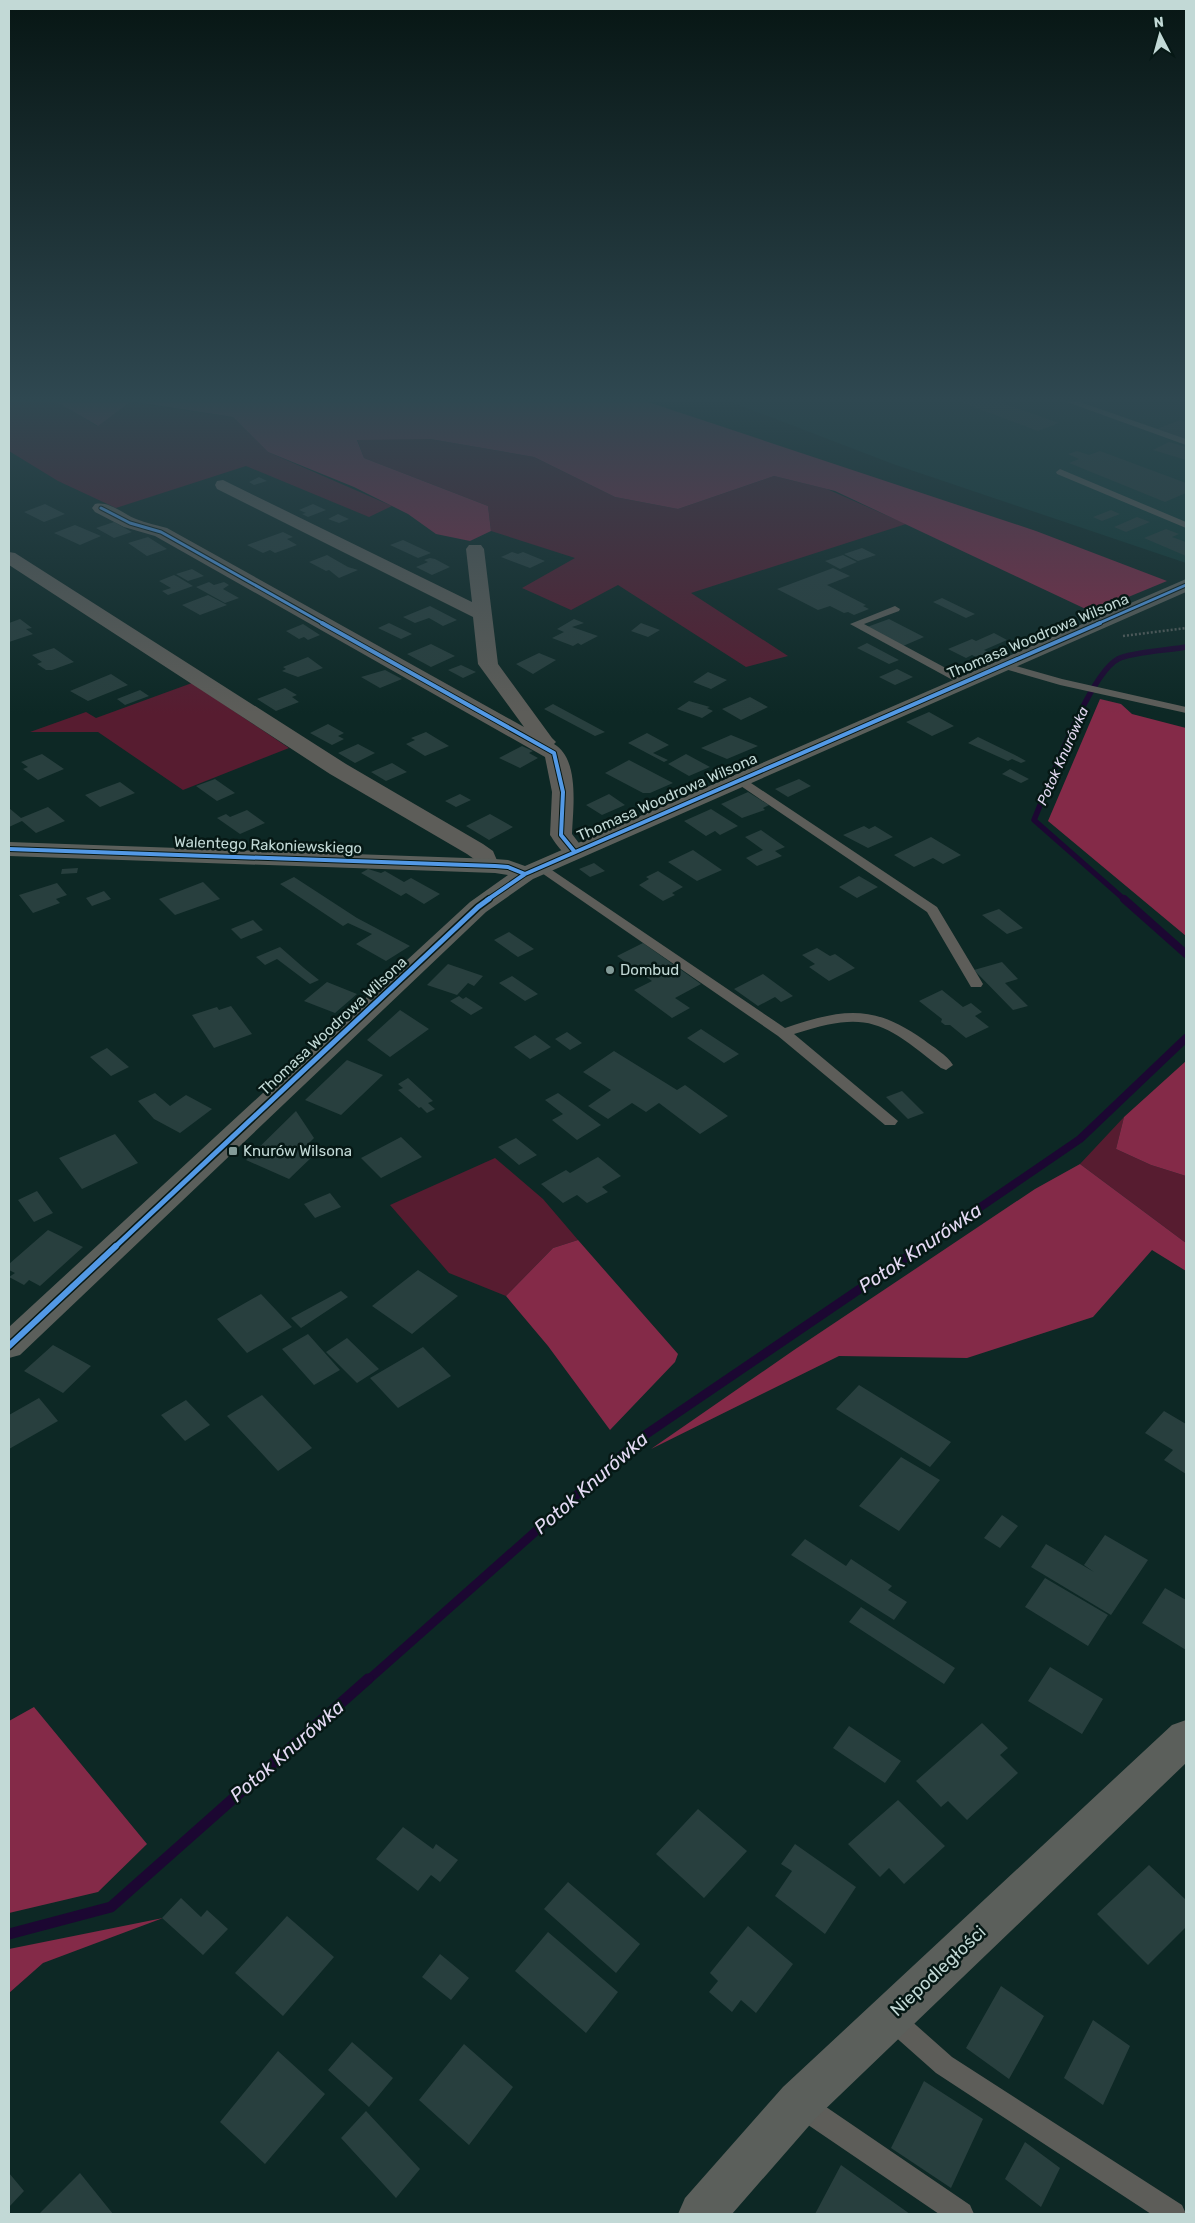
<svg xmlns="http://www.w3.org/2000/svg" width="1195" height="2223" font-family="Rubik,sans-serif">
<style>
.built{fill:#103935}
.green{fill:#571c30}
.forest{fill:#842a48}
.lines{fill:none;stroke-linecap:round;stroke-linejoin:round}
.stream-far3{stroke:#1c0732;stroke-width:5.5}
.stream-far2{stroke:#1c0732;stroke-width:8}
.stream-far1{stroke:#1c0732;stroke-width:9}
.stream{stroke:#1c0732;stroke-width:11}
.building{fill:#283f3e}
.path{stroke:#545d5b;stroke-width:2.5;stroke-dasharray:2 2;stroke-linecap:butt}
.lane{fill:#5d5d59;fill-rule:evenodd}
.street{fill:#5d5d59;fill-rule:evenodd}
.secondary{fill:#5b5f5b;fill-rule:evenodd}
.cycleway-far3-casing{stroke:#061815;stroke-width:5}
.cycleway-far2-casing{stroke:#061815;stroke-width:6}
.cycleway-far1-casing{stroke:#061815;stroke-width:8}
.cycleway-casing{stroke:#061815;stroke-width:9}
.cycleway-far3{stroke:#5399e6;stroke-width:3}
.cycleway-far2{stroke:#5399e6;stroke-width:4}
.cycleway-far1{stroke:#5399e6;stroke-width:5}
.cycleway{stroke:#5399e6;stroke-width:6}
.poi-dot{fill:#839b98;stroke:#061815;stroke-width:2}
.labels{text-anchor:middle;dominant-baseline:central;stroke-width:5;stroke-linejoin:round;paint-order:stroke}
.far-water-label{font-size:14px;font-style:italic;fill:#e4daf3;stroke:#061815}
.street-label{font-size:15px;fill:#c2d9d6;stroke:#061815}
.poi-label{font-size:15px;fill:#c2d9d6;stroke:#061815;text-anchor:start}
.near-street-label{font-size:18px;fill:#c2d9d6;stroke:#061815}
.near-water-label{font-size:19px;font-style:italic;fill:#e4daf3;stroke:#061815}
</style>
<rect width="100%" height="100%" fill="#0d2825"/>
<path class="built" d="M731,402H1186V563L893,464Z"/>
<path class="green" d="M9,402H58L97,426L130,402L233,417L268,452L392,506L369,517L246,466L116,508L58,481L9,451Z
M357,439H430L534,457L615,497L678,509L774,476L827,489L906,524L691,593L788,656L746,667L618,585L571,610L522,588L575,558L491,531L488,506L364,458Z
M192,683L289,748L183,790L98,732H30L86,712L96,718Z
M1124,1117L1116,1149L1151,1165L1186,1176V1243L1080,1164Z
M495,1158L543,1199L578,1240L553,1248L506,1296L449,1273L390,1205Z"/>
<path class="forest" d="M57,402H130L98,426Z
M135,402H648L1036,531L1167,581L1092,612L835,491L774,476L678,509L615,497L534,457L430,439L357,440L364,458L488,506L491,531L470,541L436,534L408,514L354,487L268,452L233,417Z
M1100,699L1121,704L1132,714L1186,728V936L1048,821Z
M1186,1061V1176L1151,1165L1116,1149L1124,1117Z
M1080,1164L1186,1243V1271L1152,1250L1093,1317L967,1358L839,1356L651,1449L794,1350L1035,1189Z
M578,1240L678,1354L675,1362L610,1430L548,1346L506,1296L553,1248Z
M34,1707L147,1844L98,1892L9,1913V1721Z
M163,1918L43,1963L9,1993V1949Z"/>
<g class="lines">
<path class="stream-far3" d="M1125,900L1034,820C1048,787 1089,674 1118,659C1131,652 1170,650 1186,647"/>
<path class="stream-far2" d="M1124,899L1186,954
M922,1247L1080,1139L1186,1038"/>
<path class="stream-far1" d="M367,1681L642,1437L923,1246"/>
<path class="stream" d="M9,1934L111,1907L368,1679"/>
</g>
<path class="building" d="M960,402H1000L1059,423L1038,431Z
M1180,420L1186,422V439L1157,429Z
M1169,442L1186,447V460L1153,450Z
M1077,451L1089,455L1100,451L1186,483V493L1165,502L1069,463L1079,459L1068,454Z
M259,477L267,481L254,485L249,482Z
M45,504L65,514L44,522L24,512Z
M313,504L326,510L308,517L302,514L306,513L299,510Z
M1111,510L1120,514L1102,521L1093,517Z
M338,514L349,519L339,523L328,519Z
M1137,517L1150,522L1126,532L1114,527Z
M114,522L132,532L114,538L96,528Z
M75,525L101,536L80,545L54,533Z
M1166,529L1179,534L1172,537L1186,542V556L1144,538Z
M283,532L293,537L287,539L297,545L275,553L270,550L263,553L247,545Z
M148,537L167,549L147,556L128,543Z
M403,540L418,547L431,553L418,558L390,545Z
M862,548L876,555L858,561L844,554Z
M512,552L518,554L523,552L545,561L530,568L501,557Z
M327,555L348,567L358,570L339,578L329,570L326,571L309,562Z
M843,555L857,562L840,569L825,561Z
M430,558L435,559L450,567L432,575L416,567L428,562L424,560Z
M833,568L850,576L827,585L866,605L863,606L869,609L854,615L848,612L844,613L830,606L818,610L777,589Z
M192,569L204,576L188,581L176,574Z
M174,575L178,577L193,586L168,595L162,591L171,588L159,581Z
M209,582L214,585L224,582L229,585L223,589L239,598L225,603L196,587Z
M208,595L227,605L200,615L182,605Z
M942,598L975,614L966,618L933,602Z
M430,606L457,620L443,626L429,618L415,623L403,617Z
M20,619L32,628L26,629L33,634L9,642V623Z
M574,619L584,623L572,627L598,636L581,645L578,643L573,646L552,638L564,632L557,629Z
M889,619L924,637L903,646L867,627Z
M389,623L412,634L401,639L378,628Z
M641,623L660,630L648,637L631,631Z
M303,624L320,635L308,640L304,637L299,639L286,631Z
M994,633L1007,640L984,650L990,653L978,658L972,655L966,658L948,649L972,639L976,641Z
M867,643L899,660L889,664L857,648Z
M431,644L455,656L431,667L407,654Z
M54,648L74,662L52,670H46L37,664L42,662L32,655Z
M539,653L556,660L533,674L516,664Z
M308,657L323,668L298,677L282,671L286,669L283,667Z
M461,665L476,672L463,678L448,670Z
M897,669L913,677L895,685L879,677Z
M385,670L402,679L380,688L361,677Z
M708,672L727,680L711,689L693,682Z
M111,674L128,685L88,701L70,691Z
M285,688L297,695L292,697L299,702L276,711L257,699Z
M140,690L149,696L125,705L117,699Z
M750,697L768,707L741,720L722,709Z
M689,701L710,707L707,708L713,711L702,718L677,709Z
M553,704L605,732L595,736L544,709Z
M929,712L954,726L932,736L906,722Z
M328,724L344,733L338,736L344,739L332,745L310,733Z
M426,732L449,746L425,756L406,744L415,740L411,738Z
M647,733L669,745L653,753L668,760L664,762L628,743Z
M731,735L758,746L727,759L701,748Z
M978,737L1015,755L1026,761L1021,763L1012,759L1008,761L968,743Z
M358,744L375,753L355,763L338,753Z
M522,746L533,751L529,753L538,758L520,768L499,758Z
M42,754L64,769L38,780L23,769L28,767L21,762Z
M686,754L710,767L689,776L668,764Z
M629,760L673,783L650,793H643L605,773Z
M392,763L407,772L386,781L371,772Z
M1010,769L1029,779L1021,783L1002,774Z
M215,779L235,793L217,801L196,786Z
M799,779L811,786L788,797L775,789Z
M120,782L135,793L100,807L85,795Z
M748,792L769,805L763,808L765,810L742,818L721,804Z
M460,794L471,800L456,807L445,801Z
M609,794L625,805L602,815L586,805Z
M48,807L65,821L36,833L22,821L9,827V808L21,818Z
M711,809L738,826L720,835L715,831L706,836L684,821Z
M247,810L265,823L240,834L217,818L226,814L230,817Z
M490,814L513,827L489,840L466,826Z
M864,826L869,829L875,826L893,837L868,848L843,835Z
M761,830L785,847L775,851L782,856L757,866L746,858L763,850L745,837Z
M931,837L961,855L943,864L933,858L914,867L894,855Z
M693,850L722,870L697,881L668,862Z
M594,863L605,871L590,877L579,869Z
M78,868L77,873L61,874L62,869Z
M368,869L381,873L385,871L404,882L411,878L440,894L424,904L406,893L401,896L361,873Z
M658,871L683,887L672,893L675,895L663,901L639,885L649,879L646,877Z
M859,876L878,887L857,898L839,887Z
M294,877L357,918L410,946L386,961L356,944L372,934L348,923L343,926L280,884Z
M203,882L220,899L175,915L159,899Z
M57,883L67,895L56,899L60,903L33,913L19,895Z
M104,891L111,899L92,906L86,898Z
M999,909L1023,928L1007,934L982,915Z
M253,920L263,930L241,939L231,929Z
M509,932L534,949L518,957L494,940Z
M643,943L701,984L675,998L690,1008L672,1018L634,990L652,981L617,956Z
M280,947L304,968L319,980L310,984L277,959L265,965L256,957Z
M817,948L830,956L835,954L855,968L829,981L809,967L815,964L802,955Z
M1002,962L1018,979L1005,983L1028,1006L1013,1010L974,970Z
M448,964L483,976L474,986L468,983L457,995L427,985Z
M763,974L793,996L781,1002L775,997L758,1006L734,989Z
M512,976L538,994L525,1001L499,983Z
M327,982L357,994L335,1013L304,1001Z
M942,990L963,1007L971,1003L982,1012L975,1016L989,1027L966,1038L950,1025H945L941,1022L942,1019L919,1001Z
M459,996L463,999L466,997L483,1008L471,1015L450,1001Z
M231,1006L252,1034L214,1048L192,1015L217,1007L219,1010Z
M400,1010L429,1029L390,1057L367,1040Z
M701,1029L739,1054L724,1063L687,1038Z
M567,1032L582,1043L570,1050L555,1039Z
M535,1035L551,1047L530,1059L514,1047Z
M107,1048L129,1067L111,1076L90,1057Z
M614,1051L677,1090L685,1085L728,1116L700,1134L659,1103L646,1112L632,1103L608,1119L588,1106L611,1090L583,1072Z
M347,1060L383,1075L341,1115L305,1100Z
M408,1078L433,1101L428,1103L435,1109L427,1113L421,1107L419,1108L398,1090L403,1088L398,1084Z
M902,1091L924,1113L908,1119L886,1097Z
M155,1093L170,1106L186,1095L212,1109L180,1133L154,1119L138,1101Z
M558,1093L576,1106L601,1125L577,1140L552,1120L563,1114L545,1100Z
M296,1111L314,1138L303,1149L315,1154L289,1179L246,1160Z
M115,1134L138,1163L82,1189L59,1158Z
M401,1137L422,1157L381,1178L361,1158Z
M516,1138L537,1155L519,1165L498,1147Z
M598,1157L621,1176L602,1187L608,1192L587,1203L577,1195L563,1203L541,1184L566,1170L570,1173Z
M37,1191L53,1213L34,1222L18,1200Z
M330,1193L341,1207L315,1218L304,1204Z
M48,1230L83,1247L40,1286L29,1280L24,1285L9,1277L15,1273L9,1270V1264Z
M418,1270L458,1296L412,1334L372,1306Z
M341,1291L348,1297L301,1328L291,1318Z
M261,1294L292,1327L247,1353L217,1319Z
M308,1334L340,1370L314,1385L282,1349Z
M347,1338L379,1369L357,1383L326,1352Z
M53,1345L91,1366L63,1393L24,1371Z
M423,1347L451,1376L398,1408L370,1378Z
M859,1385L951,1442L930,1467L836,1409Z
M262,1395L312,1448L278,1471L227,1416Z
M39,1398L58,1421L9,1449V1415Z
M186,1400L210,1425L185,1441L161,1415Z
M1164,1411L1186,1424V1474L1164,1460L1173,1450L1145,1433Z
M901,1457L940,1480L899,1531L859,1506Z
M1002,1515L1018,1526L1000,1548L984,1538Z
M1105,1535L1148,1560L1111,1615L1031,1567L1046,1544L1094,1572L1084,1565Z
M805,1539L846,1566L851,1559L892,1586L888,1590L907,1602L894,1620L791,1555Z
M1045,1578L1108,1615L1088,1646L1025,1607Z
M1165,1588L1186,1600V1650L1142,1623Z
M861,1607L955,1668L944,1684L849,1622Z
M1050,1667L1103,1699L1082,1734L1028,1701Z
M982,1723L1008,1748L1000,1755L1018,1773L967,1820L948,1801L941,1807L916,1781Z
M849,1726L901,1761L885,1783L833,1748Z
M898,1800L945,1846L904,1884L889,1868L880,1877L848,1844Z
M698,1809L747,1851L704,1898L656,1854Z
M403,1827L433,1849L436,1844L458,1860L440,1882L431,1875L418,1891L376,1859Z
M795,1844L856,1887L825,1934L775,1896L792,1871L781,1864Z
M1149,1865L1186,1900V1927L1148,1965L1097,1914Z
M568,1882L640,1944L616,1973L544,1909Z
M181,1898L201,1917L207,1910L228,1929L203,1955L162,1918Z
M287,1916L334,1957L283,2016L235,1973Z
M748,1926L793,1964L756,2013L741,2000L732,2012L709,1992L718,1981L710,1973Z
M548,1932L618,1992L586,2033L515,1971Z
M440,1954L469,1978L451,2000L422,1977Z
M1001,1986L1044,2016L1009,2079L966,2048Z
M1093,2020L1130,2046L1103,2105L1064,2078Z
M352,2042L393,2078L369,2107L328,2070Z
M464,2044L513,2087L469,2145L419,2100Z
M278,2051L325,2094L265,2164L220,2122Z
M924,2081L983,2119L951,2188L891,2148Z
M366,2111L420,2169L396,2198L341,2138Z
M1025,2142L1060,2168L1041,2207L1005,2179Z
M841,2165L910,2214H815Z
M9,2173L24,2191L9,2207Z
M80,2173L113,2214H39Z"/>
<g class="lines">
<path class="path" d="M1123,636L1186,628"/>
<path class="lane" d="M1067,402H1080L1186,439V445Z
M1060,469L1186,522V528L1057,474L1056,472Z
M895,606L900,609L899,611L864,624L968,680V684H960L850,624Z
M1002,662L1062,679L1186,707V713L1060,685L998,667L997,665Z
M739,775L937,907L983,984L981,987H971L927,912L735,782L733,779Z
M540,862L785,1028C842,1009 872,1003 924,1040C933,1047 947,1055 953,1065L946,1070L941,1068C882,1021 868,1010 794,1034L898,1121L895,1125H885L778,1036L536,869L534,866Z
M891,2006L899,2010L952,2057L1182,2205L1186,2214H1151L936,2073L883,2026L879,2018L883,2010Z
M801,2093L810,2096L970,2205L974,2214H939L792,2114L789,2105L792,2096Z"/>
<path class="street" d="M223,480L472,602L466,549L469,545H481L484,549L498,664L552,738L556,742L554,744C580,759 573,809 572,834L585,851L582,856C565,860 559,848 550,835L552,792L545,757L155,536L124,527L95,512L92,508L95,504C110,501 123,514 136,519C146,523 157,525 167,528L524,727L478,664L473,617L217,489L215,485L217,481Z
M9,552L15,553L346,764L483,844L493,851L499,865L495,870L487,872L479,870L474,859L467,854L330,774L9,565Z"/>
<path class="secondary" d="M1186,579V592L533,879L486,912L20,1355L9,1358V1327L470,902L508,875L495,873L9,856V842L495,859L508,860L525,866Z
M1186,1720V1763L815,2119L732,2214H678L685,2198L783,2087L1172,1725Z"/>
<g class="cycleway-far3-casing">
<path id="cycleway-far3" d="M101,508L130,523L161,532L324,624
M1097,624L1186,585"/>
</g>
<g class="cycleway-far2-casing">
<path id="cycleway-far2" d="M322,623L554,753L563,792L561,835L574,851
M9,849L495,866L508,867L525,874
M487,900L525,874L1100,623"/>
</g>
<g class="cycleway-far1-casing">
<path id="cycleway-far1" d="M115,1247L478,907L489,899"/>
</g>
<g class="cycleway-casing">
<path id="cycleway" d="M9,1346L116,1246"/>
</g>
<use href="#cycleway-far3" class="cycleway-far3"/>
<use href="#cycleway-far2" class="cycleway-far2"/>
<use href="#cycleway-far1" class="cycleway-far1"/>
<use href="#cycleway" class="cycleway"/>
</g>
<linearGradient id="sky" x2="0" y2="1"><stop stop-color="#071614"/><stop offset="0.56" stop-color="#2f4851"/><stop offset="1" stop-color="#2f4851" stop-opacity="0"/></linearGradient>
<rect width="1195" height="714" fill="url(#sky)"/>
<g class="poi-dot">
<circle cx="610" cy="970" r="5"/>
<rect x="228" y="1146" width="10" height="10" rx="2.5"/>
</g>
<g class="labels">
<g class="far-water-label">
<text transform="translate(1063 756) rotate(-66)">Potok Knurówka</text>
</g>
<g class="street-label">
<text transform="translate(1038 636) rotate(-23)">Thomasa Woodrowa Wilsona</text>
<text transform="translate(667 797) rotate(-24)">Thomasa Woodrowa Wilsona</text>
<text transform="translate(268 845) rotate(2)">Walentego Rakoniewskiego</text>
<text transform="translate(333 1026) rotate(-43)">Thomasa Woodrowa Wilsona</text>
</g>
<g class="poi-label">
<text x="620" y="970">Dombud</text>
<text x="243" y="1151">Knurów Wilsona</text>
</g>
<g class="near-street-label">
<text transform="translate(938 1971) rotate(-43)">Niepodległości</text>
</g>
<g class="near-water-label">
<text transform="translate(920 1248) rotate(-34)">Potok Knurówka</text>
<text transform="translate(591 1483) rotate(-41)">Potok Knurówka</text>
<text transform="translate(287 1751) rotate(-41)">Potok Knurówka</text>
</g>
</g>
<rect width="1195" height="2223" fill="none" stroke="#c2d9d6" stroke-width="20"/>
<g transform="translate(1160 35) rotate(354)" stroke="#061815" stroke-width="4" paint-order="stroke">
<path d="M0-4L9 19L0 12L-9 19Z" fill="#c2d9d6"/>
<text y="-8" font-size="14" font-weight="bold" text-anchor="middle" fill="#c2d9d6">N</text>
</g>
</svg>
